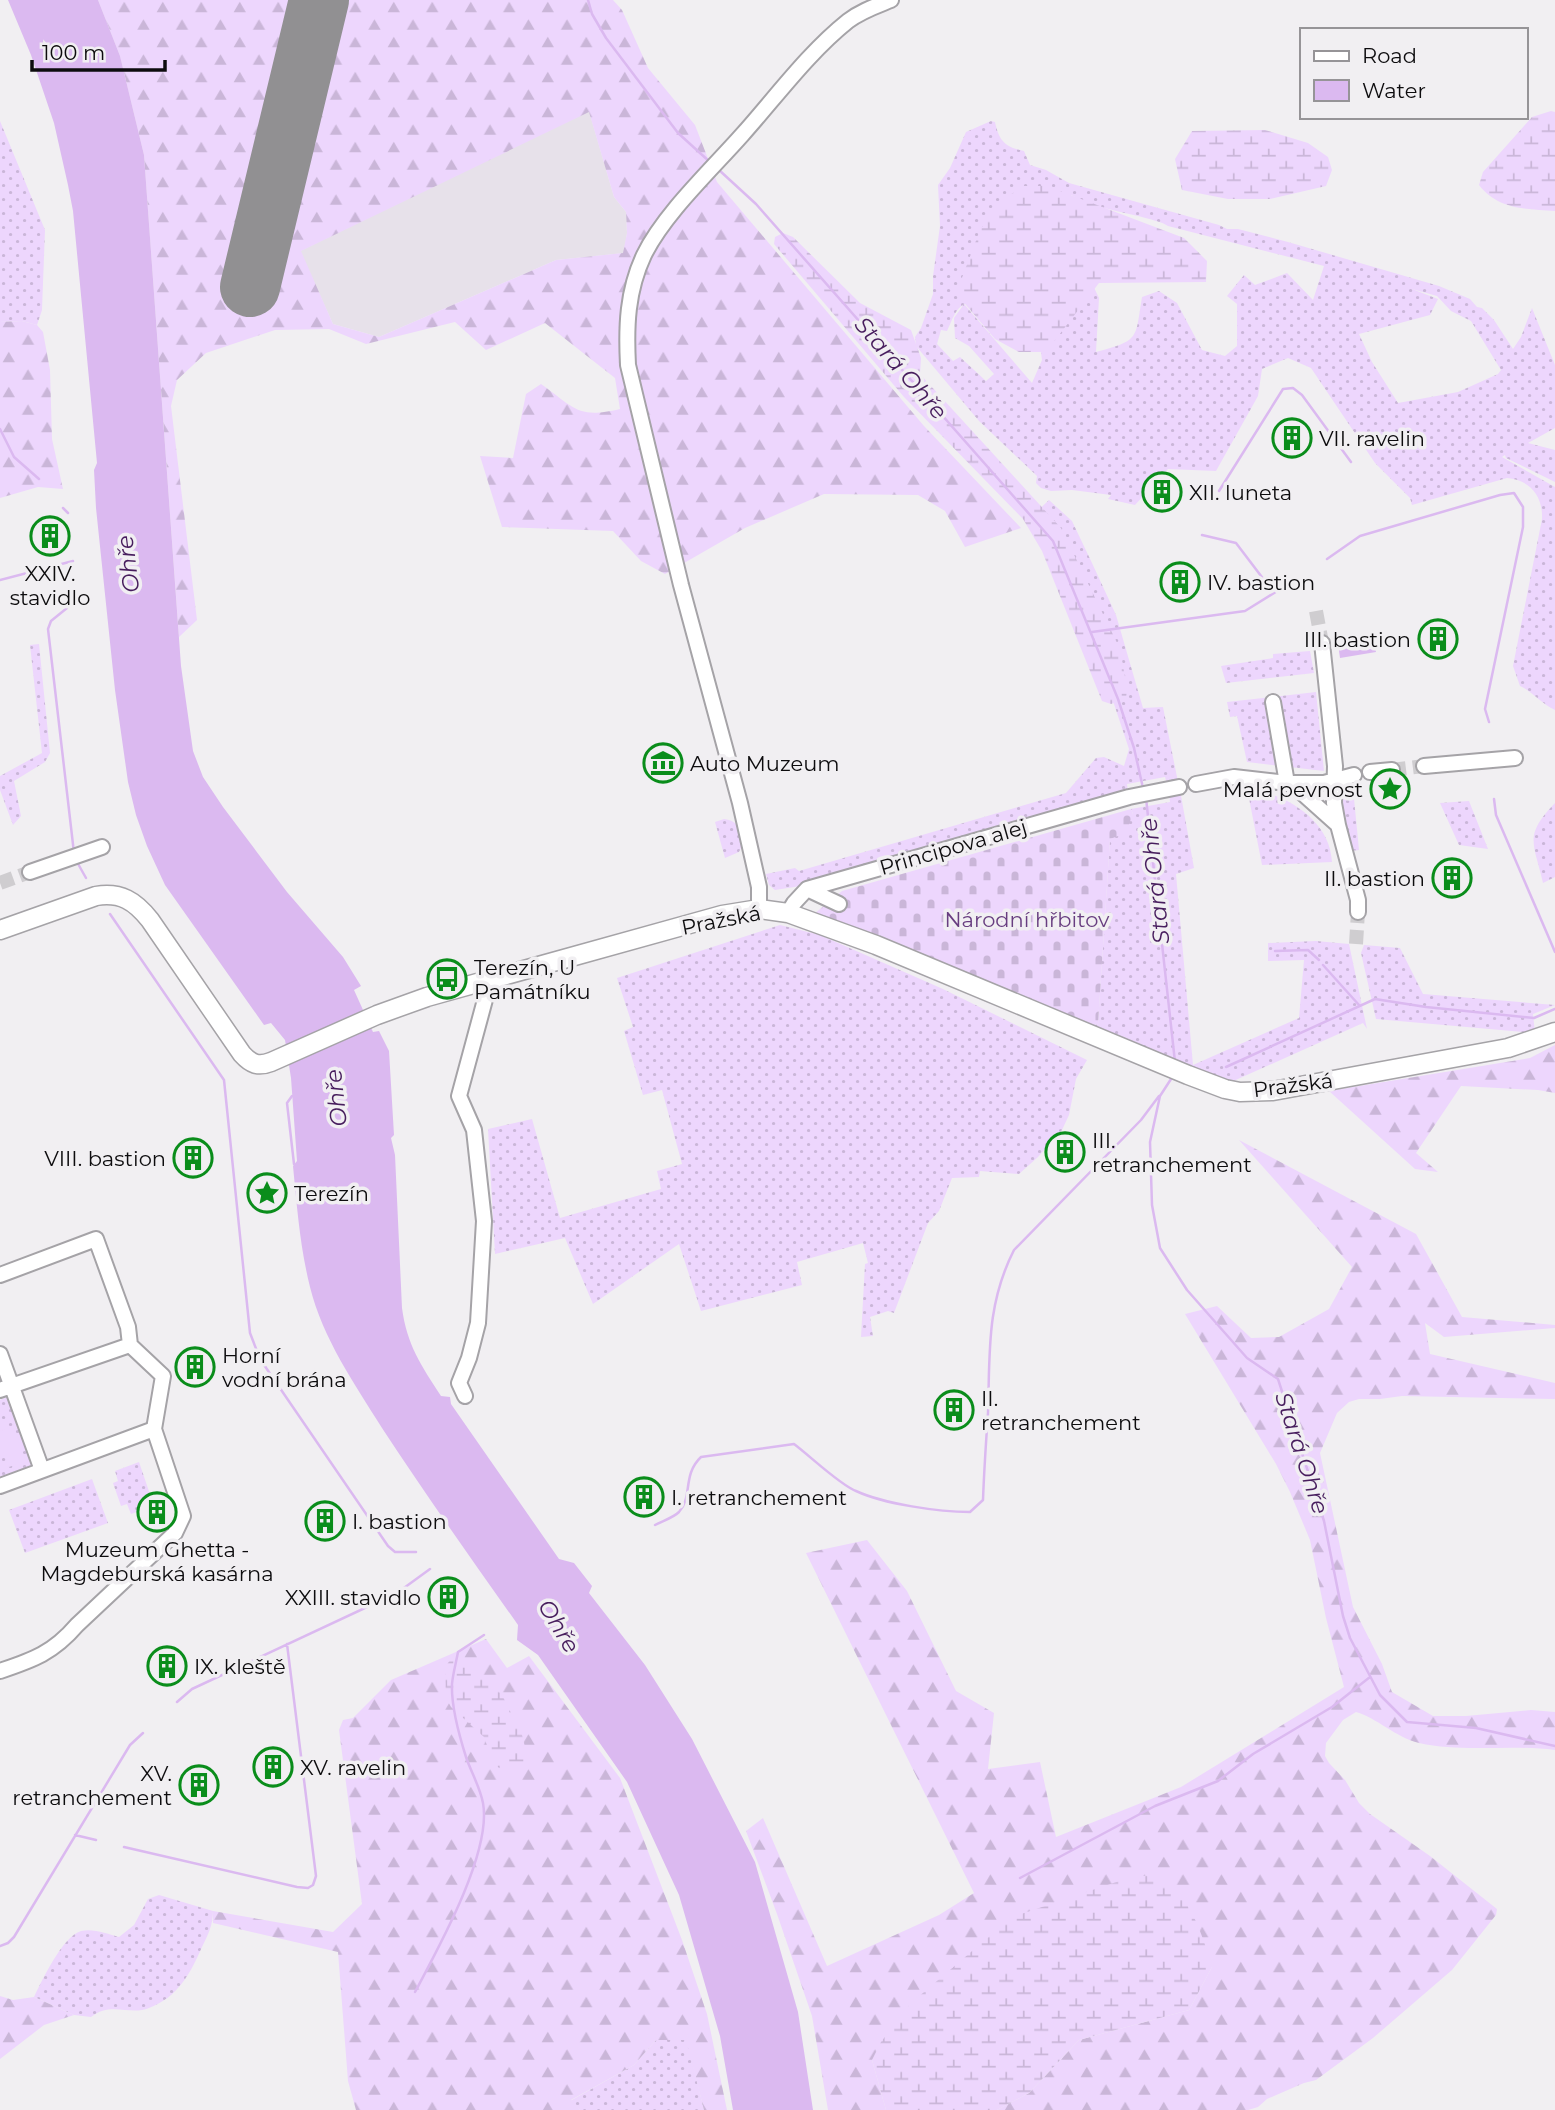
<svg xmlns="http://www.w3.org/2000/svg" width="1555" height="2110" font-family="Montserrat,sans-serif">
<style>
.built{fill:#e7e1ea}
.grass{fill:url(#grass-dots);fill-rule:evenodd}
.forest{fill:url(#forest-firs);fill-rule:evenodd}
.wetland{fill:url(#wetland-marsh)}
.cemetery{fill:url(#cemetery-stones)}
.park{fill:#edd6fd}
.water{fill:#dbb9f0}
.lines{fill:none;stroke-linecap:round;stroke-linejoin:round}
.stream{stroke:#dbb9f0;stroke-width:2.5}
.runway{stroke:#919092;stroke-width:60}
.minor-tunnel{stroke:#cfcdd0;stroke-width:14;stroke-dasharray:14 7;stroke-linecap:butt}
.minor-casing{stroke:#a5a3a7;stroke-width:18}
.major-casing{stroke:#a5a3a7;stroke-width:21}
.minor{stroke:#fff;stroke-width:14}
.major{stroke:#fff;stroke-width:18}
.labels{text-anchor:middle;dominant-baseline:central;stroke-width:7;stroke-linejoin:round;paint-order:stroke}
.poi-label{font-size:21px;fill:#0d0c0e;stroke:#f1eff2;text-anchor:start}
.street-label{font-size:21px;fill:#0d0c0e;stroke:#f1eff2}
.park-label{font-size:21px;fill:#683e80;stroke:#f1eff2}
.water-label{font-size:23px;font-style:italic;fill:#481e5e;stroke:#f1eff2}
</style>
<defs>
<pattern id="grass-dots" width="8" height="8" patternUnits="userSpaceOnUse" patternTransform="scale(1.75)"><rect width="8" height="8" fill="#edd6fd"/><path d="M2 2h.1M6 6h.1" fill="none" stroke="#cab6d8" stroke-width="1.8" stroke-linecap="round"/></pattern>
<pattern id="forest-firs" width="22" height="20" patternUnits="userSpaceOnUse" patternTransform="scale(1.75)"><rect width="22" height="20" fill="#edd6fd"/><path d="M5 1l3.5 6h-7zM16 11l3.5 6h-7z" fill="#cab6d8"/></pattern>
<pattern id="wetland-marsh" width="20" height="14" patternUnits="userSpaceOnUse" patternTransform="scale(1.75)"><rect width="20" height="14" fill="#edd6fd"/><path d="M1 5h8M5 5V1M11 12h8M15 12V8" fill="none" stroke="#cab6d8"/></pattern>
<pattern id="cemetery-stones" width="16" height="16" patternUnits="userSpaceOnUse" patternTransform="scale(1.75)"><rect width="16" height="16" fill="#edd6fd"/><path d="M2 7V4a2 2 0 0 1 4 0v3zM10 15v-3a2 2 0 0 1 4 0v3z" fill="#cab6d8"/></pattern>
</defs>
<rect width="100%" height="100%" fill="#f1eff2"/>
<path class="built" d="M589,111L614,197L626,212L627,233L624,253L556,260L379,337L333,324L300,251Z"/>
<path class="grass" d="M297,0H344L268,312L226,300Z
M0,121L45,230L42,310L37,325L22,321L0,322Z
M991,121L995,122C999,141 1005,147 1024,151L1030,165L1046,170L1069,183L1219,225L1227,229H1238L1288,242L1439,286L1470,299L1477,307L1482,308L1494,320L1513,349L1521,337L1532,308L1555,365V428L1528,443L1555,450V482L1506,458L1505,455L1502,457L1555,487V710C1540,703 1533,692 1520,686L1513,666L1542,519C1543,496 1530,480 1507,478L1412,505L1410,498L1375,463L1311,368L1288,358L1262,369L1258,396L1216,471L1168,469L1135,505L1108,499L1111,495L1072,490L1051,491L1041,488L1036,483L1037,476L979,421L916,346L915,337L921,328L933,294V276L940,226L938,185L950,168L966,132ZM1071,195C1079,199 1088,204 1097,206C1112,211 1159,219 1168,226L1324,266L1313,300L1287,273L1255,285L1244,275L1227,296L1237,304V346L1225,356L1202,350L1177,303L1159,291L1142,297C1135,340 1140,340 1096,352L1099,298L1086,271L1065,196ZM1412,289L1437,296L1451,311L1471,321L1501,370L1498,374L1458,392L1398,403L1372,362L1359,334L1430,315L1438,299ZM979,298L1036,316L1042,360L1032,383L964,304L954,318L955,338L969,346L994,374L986,381L960,357L953,361L937,344L941,330L947,331C957,310 955,306 979,298Z
M1049,500L1072,521L1092,563L1116,615L1143,708L1163,707L1178,782L1167,784L1165,777L1127,784L1128,792L807,885L775,890L769,885L766,874L795,868L799,871L1066,793L1096,758L1104,757L1124,766L1129,749L1092,638L1030,518Z
M39,644L50,753L45,762L14,781L21,816L13,825L0,790V776L42,753L30,645Z
M1310,651L1314,673L1226,683L1221,666L1273,658V654Z
M1316,692L1324,771L1247,762L1237,716L1230,717L1227,702Z
M1352,778L1359,850L1351,851L1337,791L1345,780Z
M1247,788C1285,794 1330,819 1332,862L1262,865Z
M1180,790L1194,868L1176,874L1193,1065L1299,1018L1304,960L1268,961V943L1316,941L1349,944L1367,1029L1363,1023L1229,1083L1087,1027L1098,1024L1110,838L1133,814L1131,809L1170,802L1169,792Z
M1469,801L1488,849L1459,845L1440,803Z
M1555,803V877L1543,883C1534,843 1523,836 1555,803Z
M724,819C740,820 747,838 739,852L725,858L715,822Z
M780,925L820,935L943,989L1087,1060L1076,1079L1069,1115L1062,1130L1038,1157L1019,1174L980,1171L979,1177L952,1178L939,1211L928,1223L894,1313L888,1311L870,1317L873,1336L861,1337L865,1264L868,1263L863,1243L797,1262L802,1285L701,1311L679,1244L593,1304L565,1238L495,1254L488,1129L532,1119L560,1218L661,1189L657,1171L682,1164L662,1090L643,1095L624,1031L633,1027L617,978Z
M1364,945L1400,948L1423,994L1555,1005L1533,1014L1535,1033L1376,1019L1361,953Z
M7,1397L32,1465L0,1477V1400Z
M139,1462L154,1506L131,1514L127,1504L121,1506L113,1483L118,1481L115,1471Z
M92,1479L108,1523L25,1553L9,1510Z
M159,1895L213,1911C213,1925 208,1935 202,1947C190,1974 178,1997 149,2008C130,2016 111,2001 91,2017L74,2015L34,1997C42,1980 63,1936 81,1931C93,1928 108,1934 119,1937L134,1925L148,1899Z
M656,2040H687L704,2110H580L570,2101L634,2065Z"/>
<path class="forest" d="M98,0H297L226,299L268,312L344,0H613L622,10L648,68L695,125L717,182L924,426L1021,528L965,547L945,511L918,495L824,494L745,528L665,574L641,561L613,531L502,527L480,456L513,458L526,394L541,384C575,408 577,419 620,409L615,378L545,323L486,350L455,322L366,344L329,329L275,330L206,353L177,380L171,406L197,620L179,637L144,155L120,56ZM589,112L614,197L626,212L627,233L623,253L556,260L379,337L333,324L301,251Z
M22,321L37,325L43,332L50,370L52,439L63,489L38,487L0,498V322Z
M1555,1045V1093L1538,1090L1461,1086L1416,1153L1438,1172L1415,1169L1329,1091L1530,1058Z
M1239,1140L1416,1234L1462,1317L1555,1325V1328L1444,1337L1425,1323L1430,1354L1555,1383V1399L1402,1396L1380,1399H1359L1349,1402L1337,1413L1320,1453L1353,1607L1382,1664L1392,1692L1433,1716H1466L1531,1710L1555,1712V1750C1510,1744 1463,1753 1419,1743C1395,1737 1377,1718 1356,1712L1343,1720L1326,1743L1325,1756L1329,1763L1345,1780L1359,1803L1370,1814L1430,1856L1497,1909L1496,1915L1452,1970L1373,2038L1316,2080L1304,2083L1267,2099L1258,2107L1248,2110H997L1029,2093L1079,2040L1189,2010L1212,1967L872,2060L886,2110H828L812,2016L777,1914L746,1831L763,1818L827,1966L939,1915L974,1893L806,1553L867,1540L907,1591L956,1691L994,1713L988,1769L1040,1762L1056,1837L1181,1787L1344,1687L1326,1618L1310,1540L1290,1492L1276,1464L1185,1314L1217,1306L1251,1338L1279,1337L1329,1309L1352,1267Z
M486,1639L507,1668L529,1656L620,1778L682,1940L707,2014L727,2110H704L686,2040H656L634,2065L571,2100L580,2110H356L348,2081L338,1952L213,1923V1911L333,1932L362,1904L339,1730L343,1720L353,1718L391,1680Z
M0,1996L13,2000L34,1997L74,2015L44,2025L0,2059Z"/>
<path class="wetland" d="M1551,111L1555,112V211C1527,209 1498,210 1479,185L1483,172L1532,117Z
M1265,130L1308,143L1328,157L1332,170L1326,186L1270,199H1228L1182,190L1175,159L1192,131Z
M1024,186H1047L1184,238L1207,261L1206,282L1099,283L1046,352H1019L995,339L960,298V283L980,230L1000,201Z
M783,233L793,237L860,303L911,330L921,358L920,374L1061,528L1120,649L1127,688L1126,699L1111,704L1102,701L1042,551L1023,519L904,397L774,244L775,237Z
M451,1659H468L502,1695L522,1735L528,1759L517,1771H505L494,1765L484,1737L451,1707L446,1698L445,1667Z
M1134,1876C1141,1876 1150,1875 1156,1877C1189,1889 1203,1937 1212,1967L1189,2010L1079,2040L1029,2093L997,2110H886L872,2060L881,2042L910,2004L1012,1917Z"/>
<path class="cemetery" d="M1131,809L1133,814L1126,833L1110,839L1098,1024L1087,1027L814,914L842,891Z"/>
<path class="park" d="M13,1426L26,1461L9,1467L0,1444V1431Z"/>
<path class="water" d="M8,0H98L120,56L144,155L181,666L193,751L203,777L223,807L287,892L343,957L361,986L354,990L373,1032L379,1031L389,1051L394,1135L391,1138L395,1155L402,1308C407,1345 421,1365 441,1396L450,1397L451,1404L559,1559L574,1563L592,1586L589,1593L645,1665L692,1739L755,1862L798,2012L813,2110H733L720,2036L679,1895L627,1782L538,1655L517,1640L518,1625C472,1560 426,1495 382,1428C354,1383 323,1339 310,1287C300,1247 297,1207 293,1166L297,1161L291,1078L285,1040L271,1023L264,1025L165,885L147,846L136,815L128,782L115,690L96,508L94,470L97,463L73,211L68,185L54,123L31,55Z
M1373,638L1376,652L1340,658L1338,644Z"/>
<g class="lines">
<path class="stream" d="M588,0L592,14L606,38L678,133L711,163
M719,170L756,204L1053,541L1118,699L1134,748L1143,788
M0,429L14,457L39,479
M1219,491L1283,389L1293,388L1302,395L1351,462
M63,508L68,513
M1202,535L1236,543L1274,593
M1327,559L1360,536L1500,495L1514,493L1523,507V527L1485,709L1489,722
M0,580L73,561
M67,608L51,621L48,629L74,853
M1092,632L1245,611L1287,585
M1146,798L1175,1062
M1494,799L1496,815L1555,952
M77,862L86,878
M110,914L224,1080L250,1333L260,1359L388,1546L395,1552H416
M1275,951L1308,950L1319,960
M1323,965L1359,1005
M1226,1067L1375,999L1426,1007L1534,1018L1555,1009
M1173,1076L1160,1096L1150,1142L1152,1205L1160,1248L1187,1290L1247,1358L1278,1379L1324,1521L1343,1616L1350,1638L1380,1695L1407,1722L1476,1728L1555,1746
M292,1096L287,1103L294,1164
M655,1525C662,1521 673,1518 679,1512C693,1497 682,1475 701,1457L794,1444C810,1456 840,1485 856,1491C884,1504 939,1512 970,1512L983,1500C984,1471 986,1442 988,1413C990,1354 986,1305 1014,1250L1141,1120L1159,1096
M177,1702L192,1689L397,1593L430,1569
M75,1835L96,1840
M124,1847L297,1887L308,1888L313,1885L316,1876L287,1644
M1020,1878L1155,1806L1218,1781L1253,1754L1332,1707L1370,1677
M0,1946L8,1943L14,1937L130,1745L143,1733
M415,1992C439,1947 492,1852 483,1803C480,1787 471,1772 466,1757C459,1735 451,1707 452,1684C453,1673 456,1663 458,1652L484,1635"/>
<path class="runway" d="M250,287L319,0"/>
<path class="minor-tunnel" d="M1316,611L1322,643
M1392,770L1424,766
M0,883L30,872
M1356,944L1358,912"/>
<g class="minor-casing">
<path id="minor" d="M1322,643L1335,766L1334,803L1338,825L1358,900V912
M1273,702L1287,783L1300,791L1338,825
M1424,766L1515,758
M1370,772L1392,770
M1196,784L1234,777L1287,783H1324L1354,775
M30,872L102,847
M807,889L839,904
M759,909V887L740,803L681,585L628,365C626,327 627,291 644,255C664,214 711,170 742,135C776,97 808,53 848,21C861,11 876,6 891,0
M788,913L794,903L807,889L1129,797L1179,787
M0,1275L96,1239L128,1327L130,1345L163,1376L154,1429L183,1516L175,1533L77,1625C53,1653 33,1660 0,1671
M0,1354L42,1470
M0,1390L130,1345
M465,1396L459,1383L469,1358L478,1323L484,1221L474,1130L459,1096L486,996V981
M0,1486L154,1429"/>
</g>
<g class="major-casing">
<path id="major" d="M0,930L96,896C121,892 135,901 150,920L242,1054C251,1064 258,1067 271,1062L377,1015L427,997L722,915L759,909L788,913L876,945L1188,1075L1225,1089L1240,1092L1273,1091L1508,1048L1555,1032"/>
</g>
<use href="#minor" class="minor"/>
<use href="#major" class="major"/>
</g>
<defs>
<g id="building-ring" transform="scale(2.0125)"><circle r="9.5" fill="#f1eff2" stroke="#0a8d1b" stroke-width="1.5"/><path d="M-4-6H4V6H1V3H-1V6H-4ZM-2.5-4.3h1.7v1.8h-1.7ZM.8-4.3h1.7v1.8H.8ZM-2.5-1h1.7V.8h-1.7ZM.8-1h1.7V.8H.8Z" fill="#0a8d1b"/></g>
<g id="museum-ring" transform="scale(2.0125)"><circle r="9.5" fill="#f1eff2" stroke="#0a8d1b" stroke-width="1.5"/><path d="M0-6L6-3V-2H-6V-3ZM-5-1h2V3h-2ZM-1-1h2V3h-2ZM3-1h2V3H3ZM-6 4H6V6H-6Z" fill="#0a8d1b"/></g>
<g id="sight-ring" transform="scale(2.0125)"><circle r="9.5" fill="#f1eff2" stroke="#0a8d1b" stroke-width="1.5"/><path d="M0-6L1.8-2.2L6-1.7L2.9 1.2L3.7 5.4L0 3.3L-3.7 5.4L-2.9 1.2L-6-1.7L-1.8-2.2Z" fill="#0a8d1b"/></g>
<g id="bus-ring" transform="scale(2.0125)"><circle r="9.5" fill="#f1eff2" stroke="#0a8d1b" stroke-width="1.5"/><path d="M-5-6H5V4H4V6H2V4H-2V6H-4V4H-5ZM-3.5-4V0h7V-4ZM-3.5 1.2v1.5H-2V1.2ZM2 1.2v1.5H3.5V1.2Z" fill="#0a8d1b"/></g>
</defs>
<g fill-rule="evenodd">
<use href="#building-ring" x="1292" y="438"/>
<use href="#building-ring" x="1162" y="492"/>
<use href="#building-ring" x="50" y="536"/>
<use href="#building-ring" x="1180" y="582"/>
<use href="#building-ring" x="1438" y="639"/>
<use href="#museum-ring" x="663" y="763"/>
<use href="#sight-ring" x="1390" y="789"/>
<use href="#building-ring" x="1452" y="878"/>
<use href="#bus-ring" x="447" y="979"/>
<use href="#building-ring" x="1065" y="1152"/>
<use href="#building-ring" x="193" y="1158"/>
<use href="#sight-ring" x="267" y="1193"/>
<use href="#building-ring" x="195" y="1367"/>
<use href="#building-ring" x="954" y="1410"/>
<use href="#building-ring" x="644" y="1497"/>
<use href="#building-ring" x="157" y="1512"/>
<use href="#building-ring" x="325" y="1521"/>
<use href="#building-ring" x="448" y="1597"/>
<use href="#building-ring" x="167" y="1666"/>
<use href="#building-ring" x="273" y="1767"/>
<use href="#building-ring" x="199" y="1785"/>
</g>
<g class="labels">
<g class="poi-label">
<text x="1319" y="438">VII. ravelin</text>
<text x="1189" y="492">XII. luneta</text>
<text x="50" y="573" text-anchor="middle">XXIV.<tspan x="50" dy="24">stavidlo</tspan></text>
<text x="1207" y="582">IV. bastion</text>
<text x="1411" y="639" text-anchor="end">III. bastion</text>
<text x="690" y="763">Auto Muzeum</text>
<text x="1363" y="789" text-anchor="end">Malá pevnost</text>
<text x="1425" y="878" text-anchor="end">II. bastion</text>
<text x="474" y="967">Terezín, U<tspan x="474" dy="24">Památníku</tspan></text>
<text x="1092" y="1140">III.<tspan x="1092" dy="24">retranchement</tspan></text>
<text x="166" y="1158" text-anchor="end">VIII. bastion</text>
<text x="294" y="1193">Terezín</text>
<text x="222" y="1355">Horní<tspan x="222" dy="24">vodní brána</tspan></text>
<text x="981" y="1398">II.<tspan x="981" dy="24">retranchement</tspan></text>
<text x="671" y="1497">I. retranchement</text>
<text x="352" y="1521">I. bastion</text>
<text x="157" y="1549" text-anchor="middle">Muzeum Ghetta -<tspan x="157" dy="24">Magdeburská kasárna</tspan></text>
<text x="421" y="1597" text-anchor="end">XXIII. stavidlo</text>
<text x="194" y="1666">IX. kleště</text>
<text x="300" y="1767">XV. ravelin</text>
<text x="172" y="1773" text-anchor="end">XV.<tspan x="172" dy="24">retranchement</tspan></text>
</g>
<g class="street-label">
<text transform="translate(953 847) rotate(-16)">Principova alej</text>
<text transform="translate(721 920) rotate(-11)">Pražská</text>
<text transform="translate(1293 1085) rotate(-7)">Pražská</text>
</g>
<g class="park-label">
<text x="1027" y="919">Národní hřbitov</text>
</g>
<g class="water-label">
<text transform="translate(901 368) rotate(49)">Stará Ohře</text>
<text transform="translate(128 564) rotate(-97)">Ohře</text>
<text transform="translate(1155 881) rotate(-96)">Stará Ohře</text>
<text transform="translate(336 1098) rotate(-96)">Ohře</text>
<text transform="translate(1302 1453) rotate(72)">Stará Ohře</text>
<text transform="translate(559 1626) rotate(59)">Ohře</text>
</g>
</g>
<rect x="1300" y="28" width="228" height="91" fill="#f1eff2" stroke="#969497" stroke-width="2"/>
<rect x="1314" y="51" width="35" height="10" fill="#ffffff" stroke="#969497" stroke-width="2"/>
<text x="1362" y="63" font-size="21" fill="#0d0c0e">Road</text>
<rect x="1314" y="80" width="35" height="21" fill="#dbb9f0" stroke="#969497" stroke-width="2"/>
<text x="1362" y="98" font-size="21" fill="#0d0c0e">Water</text>
<path d="M32 60v10h133v-10" fill="none" stroke="#0d0c0e" stroke-width="3.5"/>
<text x="42" y="60" font-size="21" fill="#0d0c0e" stroke="#f1eff2" stroke-width="5" paint-order="stroke">100 m</text>
</svg>
